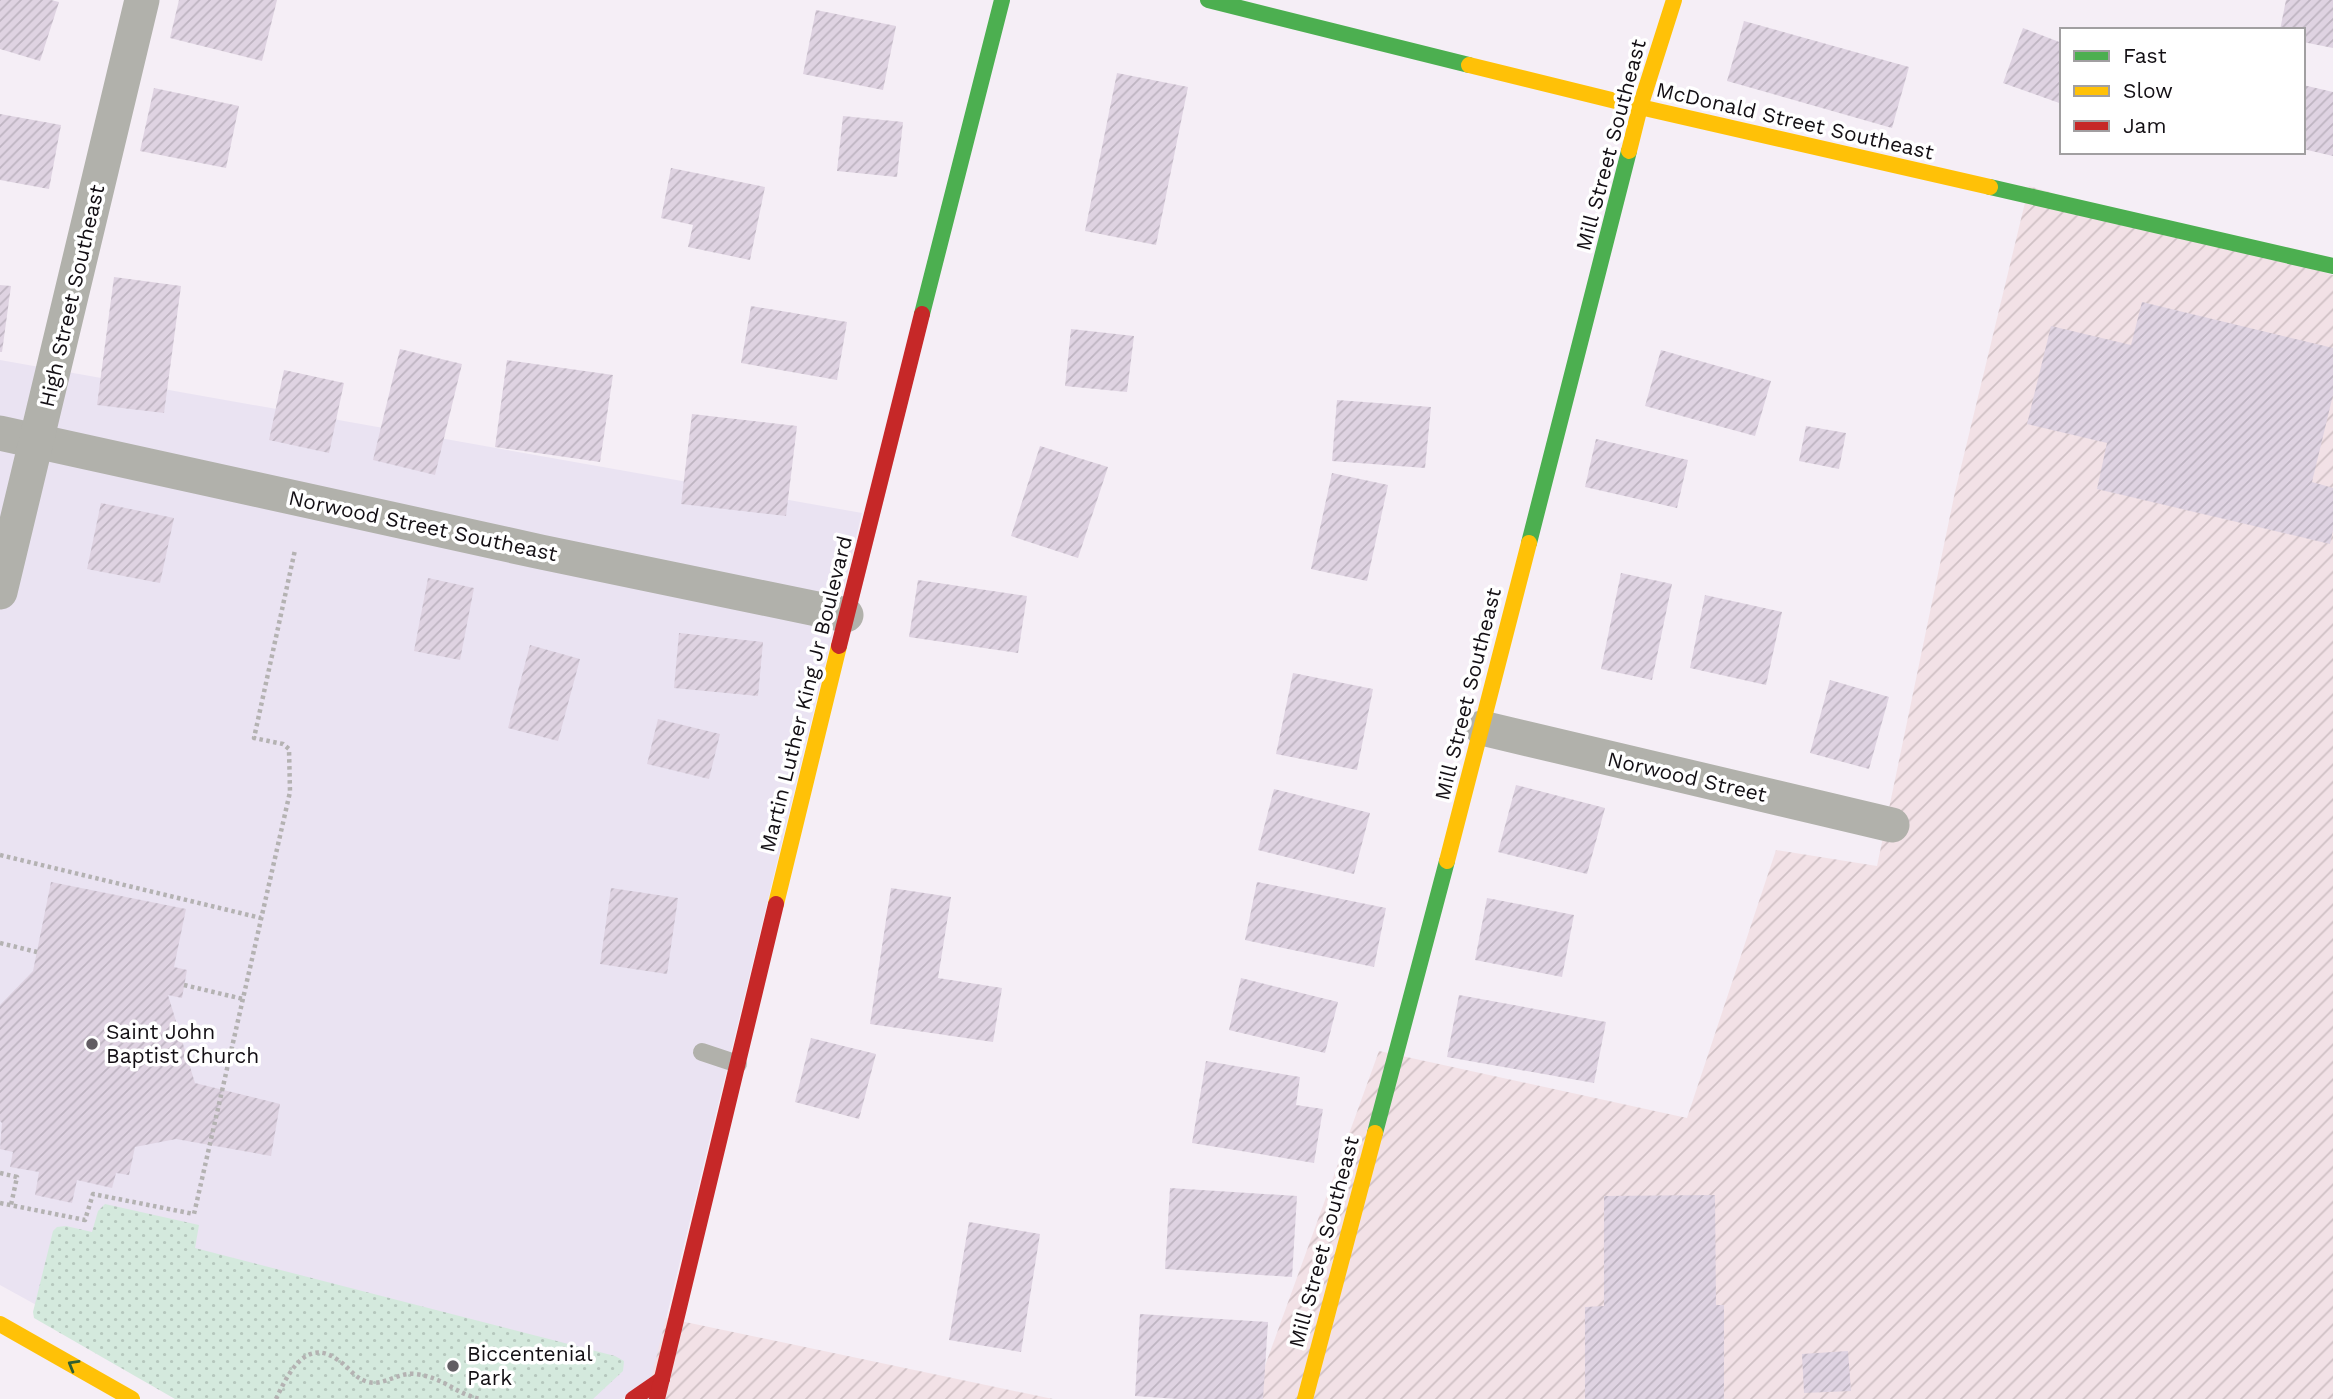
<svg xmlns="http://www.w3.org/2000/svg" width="2333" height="1399" viewBox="0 0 2333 1399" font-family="'Work Sans',sans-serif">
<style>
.commercial{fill:#eae3f2}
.industrial{fill:url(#industrial-furrows)}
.green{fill:url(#green-dots)}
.building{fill:url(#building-hatch)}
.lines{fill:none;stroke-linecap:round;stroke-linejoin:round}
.path{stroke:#b4b2b2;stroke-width:4.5;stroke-dasharray:3.5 3.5;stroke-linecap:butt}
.lane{stroke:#b1b1ab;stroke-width:18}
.street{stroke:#b1b1ab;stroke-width:35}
.fast{stroke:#4caf50;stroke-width:16}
.slow{stroke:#ffc107;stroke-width:16}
.jam{stroke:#c62828;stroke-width:16}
.oneway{stroke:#305f32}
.poi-dot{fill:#625d63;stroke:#fff;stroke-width:2.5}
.labels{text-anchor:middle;stroke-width:7;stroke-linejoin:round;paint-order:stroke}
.street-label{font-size:21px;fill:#130f14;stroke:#fff}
.poi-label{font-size:21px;fill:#130f14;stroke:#fff;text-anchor:start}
</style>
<defs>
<pattern id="industrial-furrows" width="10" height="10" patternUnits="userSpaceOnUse" patternTransform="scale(1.75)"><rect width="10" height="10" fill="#f2e1e6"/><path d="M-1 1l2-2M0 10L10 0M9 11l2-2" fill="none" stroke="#cfc0c4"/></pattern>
<pattern id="green-dots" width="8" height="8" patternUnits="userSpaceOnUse" patternTransform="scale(1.75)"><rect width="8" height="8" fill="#d4e9dd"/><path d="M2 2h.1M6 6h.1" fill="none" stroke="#b5c7bd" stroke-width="1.8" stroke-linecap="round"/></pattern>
<pattern id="building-hatch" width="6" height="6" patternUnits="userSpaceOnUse" patternTransform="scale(1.75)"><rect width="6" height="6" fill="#dfd3e2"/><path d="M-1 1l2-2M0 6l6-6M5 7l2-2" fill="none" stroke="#beb4c1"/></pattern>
</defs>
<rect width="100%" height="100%" fill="#f5eef6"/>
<!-- commercial -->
<path class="commercial" d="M0,360L862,513L651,1381L622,1399H207L0,1285Z"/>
<!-- industrial -->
<g class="industrial">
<path d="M2029,186L2333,275V1399H1253L1379,1051L1687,1118L1776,850L1877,866L1955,492Z"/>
<path d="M666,1318L1053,1399H646Z"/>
</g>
<!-- green -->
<path class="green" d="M105,1204L199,1225L195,1248L615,1356L624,1361L623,1371L593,1399H175L34,1318L33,1312L53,1231L57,1227L66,1226L92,1232L98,1211Z"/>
<!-- building -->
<g class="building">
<path d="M0,0H51L59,2L40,61L0,49Z"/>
<path d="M179,0H277L262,61L170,38Z"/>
<path d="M2286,0H2333V48L2303,42V30H2280Z"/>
<path d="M816,10L896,26L883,90L803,74Z"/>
<path d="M1744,21L1909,67L1892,128L1727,81Z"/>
<path d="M2023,28L2062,43V104L2003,83Z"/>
<path d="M1117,73L1188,87L1156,245L1085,231Z"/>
<path d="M2303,85L2333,92V156L2303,149Z"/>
<path d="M154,88L239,106L226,168L140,151Z"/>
<path d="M0,114L61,125L49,189L0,180Z"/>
<path d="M843,116L903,122L897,177L837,171Z"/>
<path d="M671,168L765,187L750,260L688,247L693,225L661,218Z"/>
<path d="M114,277L181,286L164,413L97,405Z"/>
<path d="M0,285L11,286L2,352H0Z"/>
<path d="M2142,302L2333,348V395L2312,482L2333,488V530L2330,544L2097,489L2107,443L2027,424L2051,326L2131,345Z"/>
<path d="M751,306L847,322L837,380L741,363Z"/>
<path d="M1071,329L1134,336L1127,392L1065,386Z"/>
<path d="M400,349L462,364L435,475L373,460Z"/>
<path d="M1661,350L1771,381L1755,436L1645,406Z"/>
<path d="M507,360L613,375L600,462L495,447Z"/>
<path d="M284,370L344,383L329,453L269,440Z"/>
<path d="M1337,400L1431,407L1425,468L1332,461Z"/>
<path d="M692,414L797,426L786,516L681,504Z"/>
<path d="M1806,426L1846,433L1839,469L1799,461Z"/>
<path d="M1596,439L1688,460L1677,508L1585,487Z"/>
<path d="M1040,446L1108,467L1078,558L1011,536Z"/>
<path d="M1332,473L1388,485L1367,581L1311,569Z"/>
<path d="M101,503L174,518L160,583L87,569Z"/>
<path d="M1621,573L1672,584L1652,680L1601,669Z"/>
<path d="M428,578L474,588L460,660L414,651Z"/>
<path d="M918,580L1027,596L1018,653L909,637Z"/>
<path d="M1705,595L1782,612L1766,685L1690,668Z"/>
<path d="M679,633L763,642L758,696L674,688Z"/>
<path d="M530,645L580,659L558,741L508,728Z"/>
<path d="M1293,673L1373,689L1357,770L1276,754Z"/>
<path d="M1830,680L1889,697L1869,769L1810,753Z"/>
<path d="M658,719L720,734L709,779L647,764Z"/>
<path d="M1516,785L1605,808L1587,874L1498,852Z"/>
<path d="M1274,789L1370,813L1354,874L1258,850Z"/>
<path d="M51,882L186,909L174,967L187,970L182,998L168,995L195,1083L280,1104L271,1156L176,1139L135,1147L129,1175L116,1173L112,1188L77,1180L72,1203L35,1195L39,1172L10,1167L13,1152L0,1149L2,1123L0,1121V1005L33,971Z"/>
<path d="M1257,882L1386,908L1374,967L1245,940Z"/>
<path d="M611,888L678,898L667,974L600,964Z"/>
<path d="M891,888L951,897L938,978L1002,988L993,1042L870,1024Z"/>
<path d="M1487,898L1574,915L1562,977L1475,960Z"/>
<path d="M1241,978L1338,1002L1325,1053L1229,1030Z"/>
<path d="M1459,995L1606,1022L1594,1083L1447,1057Z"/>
<path d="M811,1038L876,1054L859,1119L795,1102Z"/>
<path d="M1206,1061L1300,1077L1296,1105L1323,1109L1314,1163L1192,1143Z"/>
<path d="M1170,1188L1297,1196L1292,1277L1165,1269Z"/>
<path d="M1715,1195L1716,1305H1724V1399H1585V1307L1604,1306V1196Z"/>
<path d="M969,1222L1040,1234L1021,1352L949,1340Z"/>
<path d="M1140,1314L1268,1322L1263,1399H1178L1135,1396Z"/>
<path d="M1848,1351L1851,1391L1804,1393L1802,1354Z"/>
</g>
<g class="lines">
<!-- path -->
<g class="path">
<path d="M0,855L261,918"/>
<path d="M0,943L37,952"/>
<path d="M184,985L243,999"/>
<path d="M0,1173L17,1177L11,1205"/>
<path d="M0,1203L85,1220L93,1194L194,1214L290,792L289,749L283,744L254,738L295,550"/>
<path d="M276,1399C287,1376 305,1336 338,1360C349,1367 354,1378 368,1382C384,1386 398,1372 415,1374C444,1377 457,1395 481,1399"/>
</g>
<!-- lane -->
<path class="lane" d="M702,1052L738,1064"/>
<!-- street -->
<g class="street">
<path d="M0,433L541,552L846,615"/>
<path d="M0,592L142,0"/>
<path d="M1482,728L1892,825"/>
</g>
<!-- fast -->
<g class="fast">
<path d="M1208,0L1469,65"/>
<path d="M1990,187L2333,266"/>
<path d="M922,314L1002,0"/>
<path d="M1529,543L1629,151"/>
<path d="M1375,1133L1447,861"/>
</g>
<!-- slow -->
<g class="slow">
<path d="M1469,65L1640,107L1990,187"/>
<path d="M1629,151L1640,107L1674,0"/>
<path d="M1447,861L1529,543"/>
<path d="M776,904L839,646"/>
<path d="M0,1324L132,1399"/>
<path d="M1305,1399L1375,1133"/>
</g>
<!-- jam -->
<g class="jam">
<path d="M839,646L922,314"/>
<path d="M633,1399L662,1379"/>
<path d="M657,1399L776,904"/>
</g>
</g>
<!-- one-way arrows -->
<defs><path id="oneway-chevron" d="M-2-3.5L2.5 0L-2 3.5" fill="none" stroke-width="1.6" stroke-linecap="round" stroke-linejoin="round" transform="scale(1.75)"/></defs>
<use class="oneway" href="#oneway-chevron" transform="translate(73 1365) rotate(-150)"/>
<!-- markers -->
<g class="poi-dot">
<circle cx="92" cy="1044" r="7"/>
<circle cx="453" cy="1366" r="7"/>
</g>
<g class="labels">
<!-- street labels -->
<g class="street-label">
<text transform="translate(1795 121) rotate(13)" y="7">McDonald Street Southeast</text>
<text transform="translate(1611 145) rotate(-75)" y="7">Mill Street Southeast</text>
<text transform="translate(72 296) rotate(-77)" y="7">High Street Southeast</text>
<text transform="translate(423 526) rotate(12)" y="7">Norwood Street Southeast</text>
<text transform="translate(806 694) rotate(-76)" y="7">Martin Luther King Jr Boulevard</text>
<text transform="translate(1468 694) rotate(-76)" y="7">Mill Street Southeast</text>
<text transform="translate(1687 777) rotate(13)" y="7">Norwood Street</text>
<text transform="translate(1324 1242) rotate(-75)" y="7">Mill Street Southeast</text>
</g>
<!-- poi labels -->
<g class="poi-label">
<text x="106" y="1039">Saint John<tspan x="106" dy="24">Baptist Church</tspan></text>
<text x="467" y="1361">Biccentenial<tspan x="467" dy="24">Park</tspan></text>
</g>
</g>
<!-- legend -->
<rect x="2060" y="28" width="245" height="126" fill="#ffffff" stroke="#a19fa1" stroke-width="2"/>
<rect x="2074" y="51" width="35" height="10" fill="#4caf50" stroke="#a19fa1" stroke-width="2"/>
<text x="2123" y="63" font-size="21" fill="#130f14">Fast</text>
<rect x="2074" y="86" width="35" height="10" fill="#ffc107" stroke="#a19fa1" stroke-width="2"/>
<text x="2123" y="98" font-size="21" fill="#130f14">Slow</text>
<rect x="2074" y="121" width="35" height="10" fill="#c62828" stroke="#a19fa1" stroke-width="2"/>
<text x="2123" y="133" font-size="21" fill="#130f14">Jam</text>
</svg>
